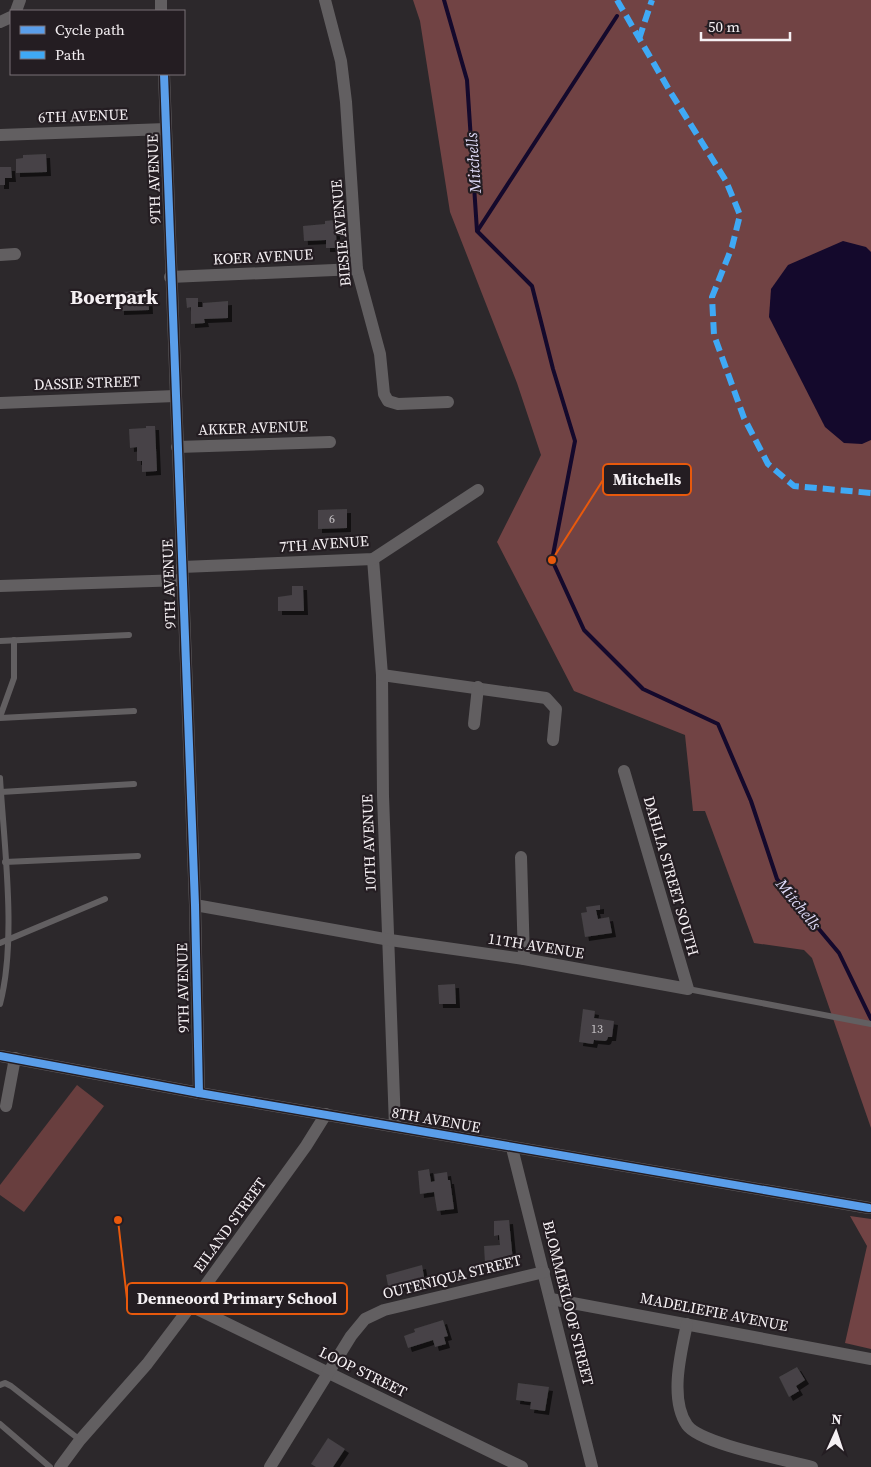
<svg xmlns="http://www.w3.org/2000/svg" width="871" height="1467" viewBox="0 0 871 1467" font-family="'Source Serif 4',serif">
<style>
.green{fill:#683e3e}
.forest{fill:#714344}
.water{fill:#14092c}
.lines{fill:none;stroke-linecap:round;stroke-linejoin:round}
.stream{stroke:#14092c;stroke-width:4}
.building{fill:#464346;filter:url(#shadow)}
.lane{stroke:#625f61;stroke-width:6}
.street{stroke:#625f61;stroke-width:12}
.quiet{stroke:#3fa9f5;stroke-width:6;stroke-dasharray:12 6;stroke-linecap:butt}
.cycleway-casing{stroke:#241d22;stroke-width:11}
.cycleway{stroke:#5a9eea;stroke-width:8}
.labels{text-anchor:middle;stroke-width:4.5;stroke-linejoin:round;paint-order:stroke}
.number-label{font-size:12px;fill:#c9c5c8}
.street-label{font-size:15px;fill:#f5f0f3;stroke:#241d22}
.water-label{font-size:16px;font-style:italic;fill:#dfdbf9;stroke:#241d22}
.district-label{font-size:20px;font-weight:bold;fill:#f5f0f3;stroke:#241d22}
.leader{fill:none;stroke:#e8590c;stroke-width:2}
.callout-dot{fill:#e8590c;stroke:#241d22;stroke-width:2}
.callout{fill:#241d22;stroke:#e8590c;stroke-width:2}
.callout-label{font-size:16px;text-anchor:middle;font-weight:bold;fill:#f5f0f3}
</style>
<defs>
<filter id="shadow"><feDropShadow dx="4" dy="4" stdDeviation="0" flood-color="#0009"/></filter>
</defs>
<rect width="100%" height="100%" fill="#2c282b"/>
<!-- green -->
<path class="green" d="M77,1085L104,1106L24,1212L0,1195V1185Z"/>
<!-- forest -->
<g class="forest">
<path d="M413,0H871V1128L812,958L804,950L754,943L705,811H693L685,735L574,691L497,542L541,455L517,383L450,212L420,21Z"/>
<path d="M850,1216L871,1219V1349L845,1343L867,1246Z"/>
</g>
<!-- water -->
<path class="water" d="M843,241L866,247L871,252V440L862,444L844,443L825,427L769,317L771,289L788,265Z"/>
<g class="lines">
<!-- stream -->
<g class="stream">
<path d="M444,0L467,80L477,231L532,286L553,369L575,441L552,560L584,630L643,689L718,724L751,801L777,879L839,953L871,1019"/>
<path d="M478,230L617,16"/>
</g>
</g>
<!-- building -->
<g class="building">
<path d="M46,154L47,172L16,173V159L23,158V155Z"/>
<path d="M0,167H11L12,178H5V185H0Z"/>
<path d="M335,220L337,248H326V240L304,241L303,226L325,224V221Z"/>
<path d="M148,291L149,310L120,311V292Z"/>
<path d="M186,298H198V307H203V303L228,301V318L204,319L205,323L191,324V307L187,308Z"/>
<path d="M146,426H155L157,471L142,472V461H137V447L130,448L129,429L146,428Z"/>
<path d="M347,509V528L318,529V510Z"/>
<path d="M292,586H303L304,611H278V597L292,595Z"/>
<path d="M600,905V910H596L598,919L609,917L612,933L585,937L581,913L587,912L586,907Z"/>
<path d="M455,984L456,1004H439L438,985Z"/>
<path d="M583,1009L595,1011L594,1018L614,1021L612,1037H608L607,1040L605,1041L594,1040L593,1044L579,1042Z"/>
<path d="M429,1169L431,1182L435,1181L434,1174L447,1172L448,1180H450L454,1209L437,1211L434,1192L420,1194L418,1171Z"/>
<path d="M509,1220L513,1261L485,1263L484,1246L500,1245L499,1235L494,1236V1221Z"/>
<path d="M422,1265L425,1282L421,1283V1287L410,1289L409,1285L389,1291L386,1275Z"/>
<path d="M443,1320L448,1336L444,1337L446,1344L435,1347L433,1340L408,1348L404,1336L415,1332L414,1329Z"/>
<path d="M797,1367L805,1380L796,1386L799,1391L789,1397L779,1377Z"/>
<path d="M518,1383L549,1387L545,1411L530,1409L531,1402L516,1400Z"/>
<path d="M328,1438L345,1449L333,1467H316L311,1464Z"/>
</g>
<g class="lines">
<!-- lane -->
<g class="lane">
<path d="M0,641L129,635"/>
<path d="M0,717L14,678V640"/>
<path d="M0,718L134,711"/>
<path d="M0,778C4,845 17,940 0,1004"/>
<path d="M1,792L134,784"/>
<path d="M5,862L138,856"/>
<path d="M0,943L105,899"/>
<path d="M688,989L871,1024"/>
<path d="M0,1385L5,1383L11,1386L80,1440"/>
<path d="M0,1424L50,1467"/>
</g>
<!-- street -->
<g class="street">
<path d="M161,0V11"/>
<path d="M325,0L341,61L346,102L357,269L380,354L384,394L388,401L398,404L448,402"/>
<path d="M16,11L20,0"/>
<path d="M0,22L11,17"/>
<path d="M164,74L195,905L199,1093"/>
<path d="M0,135L166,129"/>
<path d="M0,255L15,254"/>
<path d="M170,277L357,269"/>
<path d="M0,403L175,396"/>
<path d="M177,447L330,442"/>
<path d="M373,559L382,675L383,796L395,1126"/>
<path d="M182,567L373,559L478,490"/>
<path d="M0,586L183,580"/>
<path d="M382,675L546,698L556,709L553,740"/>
<path d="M474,724L478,687"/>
<path d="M521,857L524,959"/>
<path d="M195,905L390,940L524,959L688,989L624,771"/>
<path d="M0,1056L199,1093L869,1208"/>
<path d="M6,1106L15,1058"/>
<path d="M512,1148L592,1467"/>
<path d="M551,1299L871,1359"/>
<path d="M191,1306L522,1467"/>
<path d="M687,1324C681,1352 669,1399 687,1425C700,1444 787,1460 812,1467"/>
<path d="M60,1467L80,1440L147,1364L184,1315L306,1146L326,1114"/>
<path d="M270,1467L351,1336L365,1319L384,1310L544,1272"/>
</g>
<!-- quiet -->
<g class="quiet">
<path d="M617,0L671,93L726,181L740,215L732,247L712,297L714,335L744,418L768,464L794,486L871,493"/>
<path d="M639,39L652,0"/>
</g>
<defs>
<g id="cycleway">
<path d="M164,74L195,905L199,1093"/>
<path d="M0,1056L199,1093L869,1208"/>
</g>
</defs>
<!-- cycleway casing -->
<use href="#cycleway" class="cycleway-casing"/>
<!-- cycleway -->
<use href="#cycleway" class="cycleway"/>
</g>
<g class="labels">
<!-- number labels -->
<g class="number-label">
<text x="332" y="523">6</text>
<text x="597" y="1033">13</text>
</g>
<!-- street labels -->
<g class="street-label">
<text transform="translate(83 116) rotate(-2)" y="5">6TH AVENUE</text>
<text transform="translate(154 179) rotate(-92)" y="5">9TH AVENUE</text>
<text transform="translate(341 233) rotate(-95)" y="5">BIESIE AVENUE</text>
<text transform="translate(263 257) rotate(-3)" y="5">KOER AVENUE</text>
<text transform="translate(87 383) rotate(-2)" y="5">DASSIE STREET</text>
<text transform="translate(253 428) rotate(-2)" y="5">AKKER AVENUE</text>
<text transform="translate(324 544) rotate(-4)" y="5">7TH AVENUE</text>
<text transform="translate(169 584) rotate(-92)" y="5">9TH AVENUE</text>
<text transform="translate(369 843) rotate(-92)" y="5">10TH AVENUE</text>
<text transform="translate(671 876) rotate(74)" y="5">DAHLIA STREET SOUTH</text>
<text transform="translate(536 946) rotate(9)" y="5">11TH AVENUE</text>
<text transform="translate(183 988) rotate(-91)" y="5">9TH AVENUE</text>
<text transform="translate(436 1120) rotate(10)" y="5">8TH AVENUE</text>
<text transform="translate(230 1225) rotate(-54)" y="5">EILAND STREET</text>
<text transform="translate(452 1277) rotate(-14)" y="5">OUTENIQUA STREET</text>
<text transform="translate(568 1303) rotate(76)" y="5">BLOMMEKLOOF STREET</text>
<text transform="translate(714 1312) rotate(11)" y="5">MADELIEFIE AVENUE</text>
<text transform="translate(363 1372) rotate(26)" y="5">LOOP STREET</text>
</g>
<!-- water labels -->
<g class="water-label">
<text transform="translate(473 163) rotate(-94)" y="6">Mitchells</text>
<text transform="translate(799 904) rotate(51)" y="6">Mitchells</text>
</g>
<!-- district labels -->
<g class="district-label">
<text x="114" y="304">Boerpark</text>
</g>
</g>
<!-- callouts -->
<path class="leader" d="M552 560L603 480M118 1220L127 1299"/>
<g class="callout-dot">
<circle cx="552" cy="560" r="5"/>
<circle cx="118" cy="1220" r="5"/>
</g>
<g class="callout">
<rect x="603" y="464" width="88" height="31" rx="5"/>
<rect x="127" y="1283" width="220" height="31" rx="5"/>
</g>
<g class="callout-label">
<text x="647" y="485">Mitchells</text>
<text x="237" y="1304">Denneoord Primary School</text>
</g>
<!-- legend -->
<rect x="10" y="10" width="175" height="65" fill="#241d22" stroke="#787176"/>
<rect x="20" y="26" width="25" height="8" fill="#5a9eea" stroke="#787176"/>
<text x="55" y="35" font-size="15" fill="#f5f0f3">Cycle path</text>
<rect x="20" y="51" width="25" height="8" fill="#3fa9f5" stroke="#787176"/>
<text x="55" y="60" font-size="15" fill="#f5f0f3">Path</text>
<!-- north arrow -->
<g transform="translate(836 1432) rotate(3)" stroke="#241d22" stroke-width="4" paint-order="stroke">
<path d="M0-4L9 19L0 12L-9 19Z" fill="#f5f0f3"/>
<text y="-8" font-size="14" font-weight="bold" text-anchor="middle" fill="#f5f0f3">N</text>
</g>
<!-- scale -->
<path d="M701 32v8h89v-8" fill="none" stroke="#f5f0f3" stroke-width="2.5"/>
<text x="708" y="32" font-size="15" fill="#f5f0f3" stroke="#241d22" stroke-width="4" paint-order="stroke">50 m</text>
</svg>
